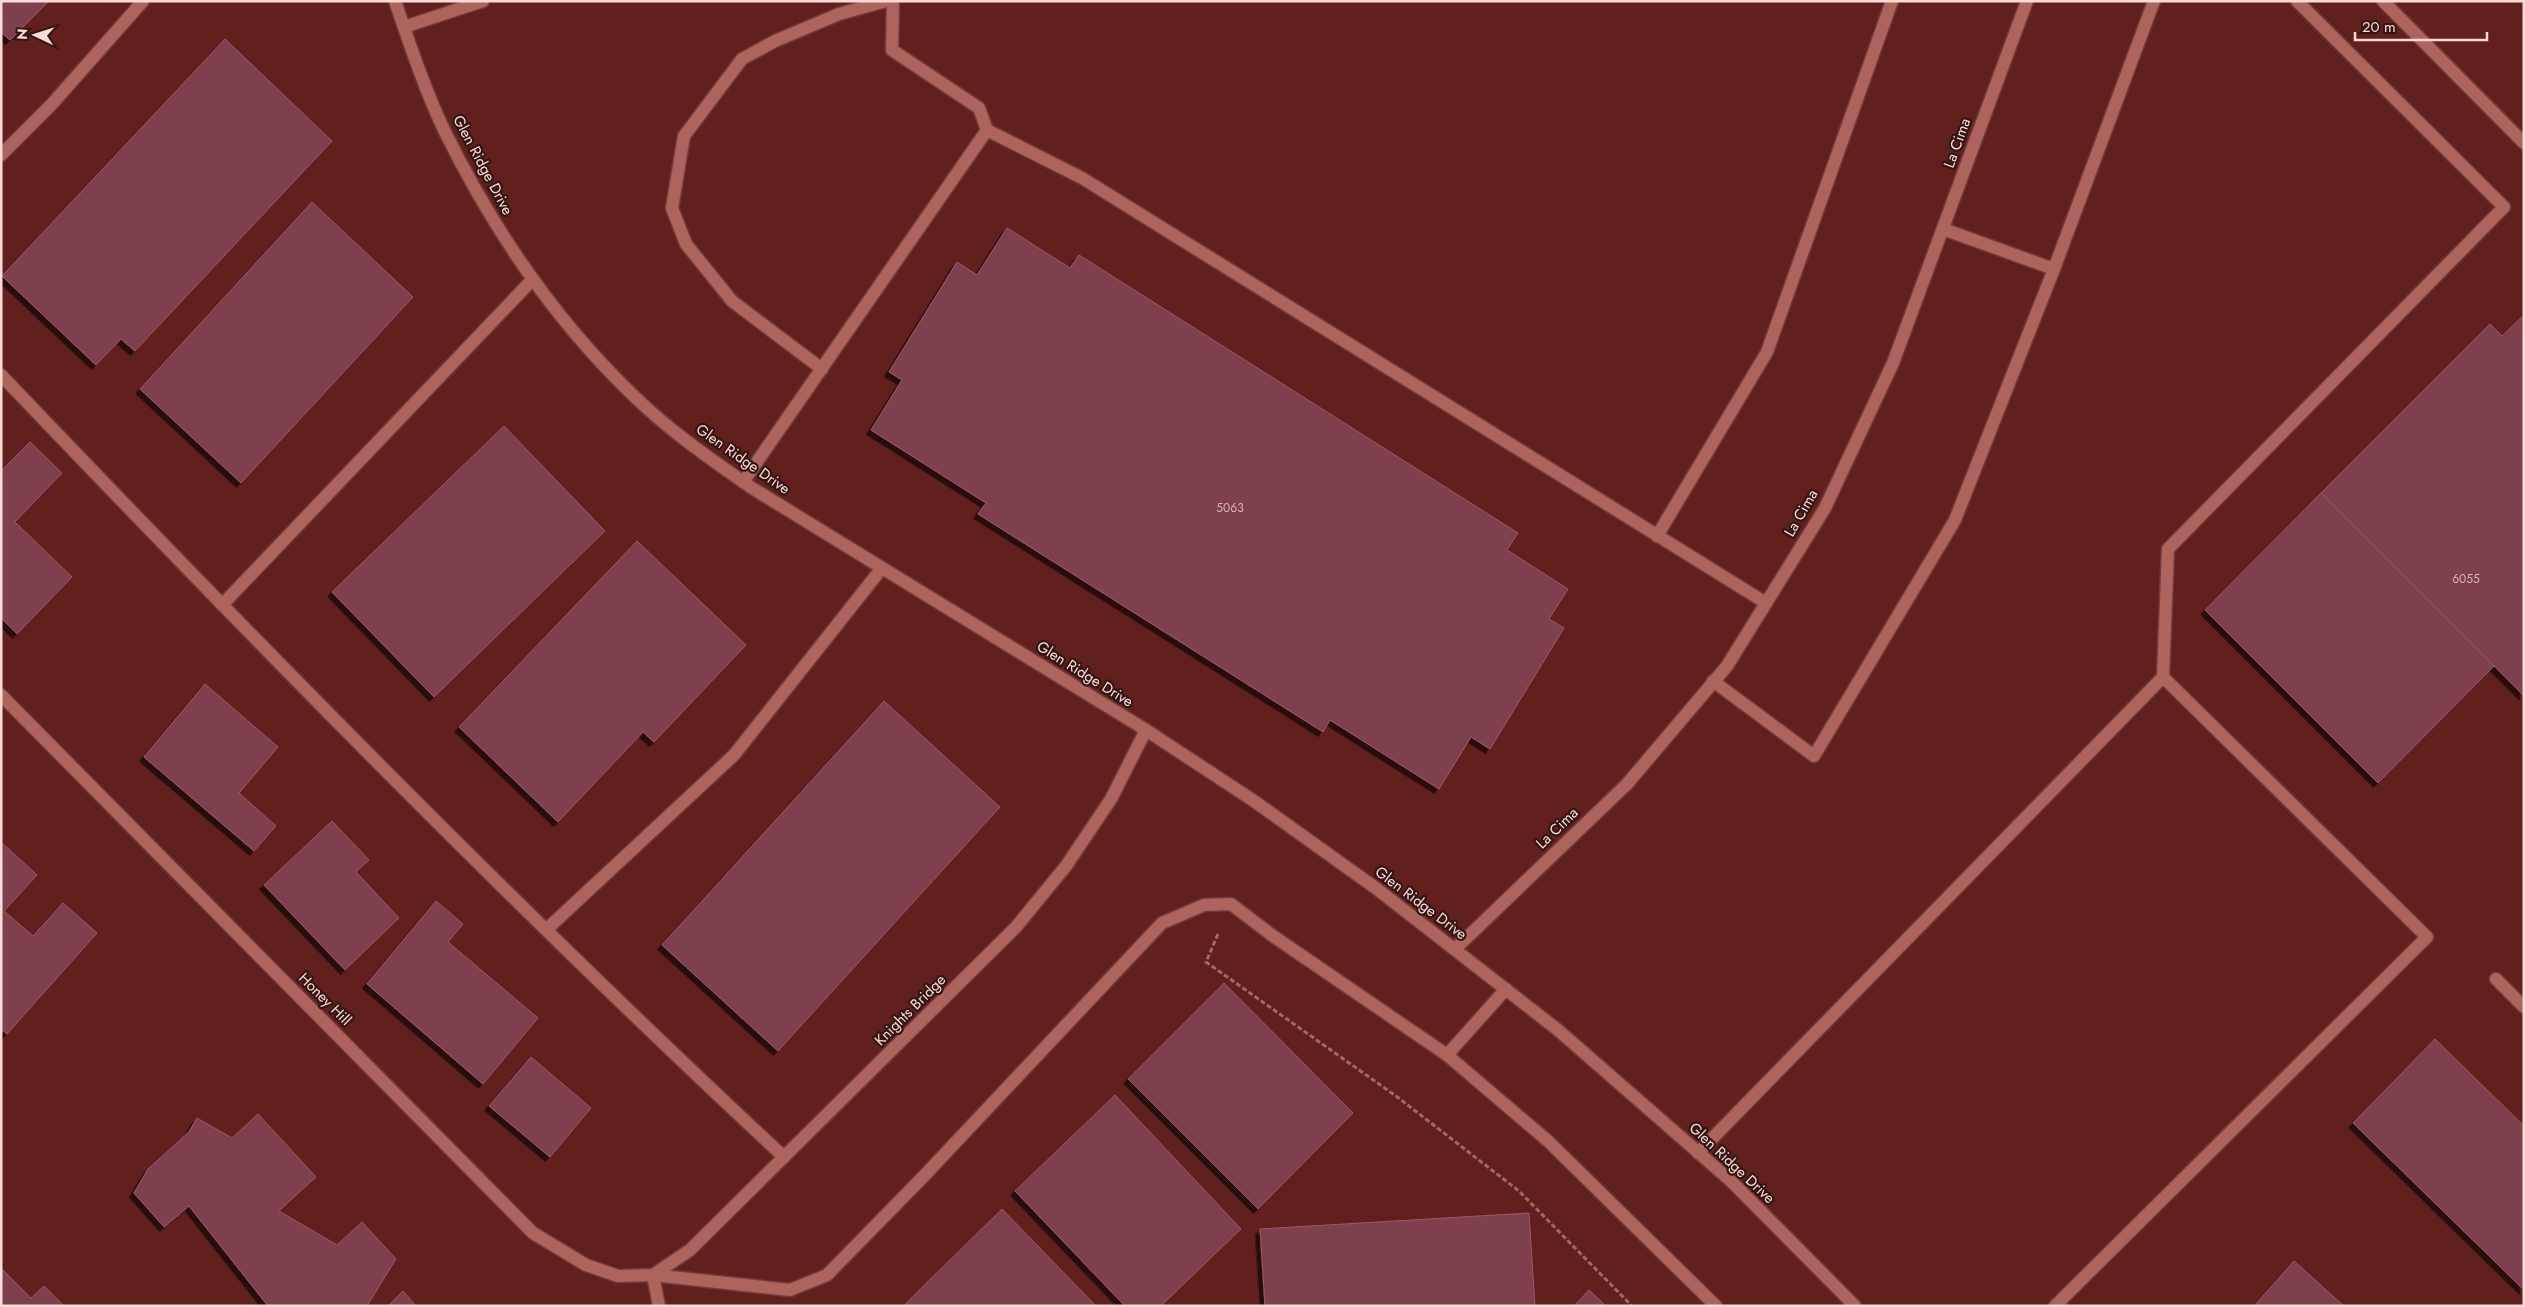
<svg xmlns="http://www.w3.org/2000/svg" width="2525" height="1307" viewBox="0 0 2525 1307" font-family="Jost,sans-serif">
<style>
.building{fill:#7e3f4e;stroke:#a05869;filter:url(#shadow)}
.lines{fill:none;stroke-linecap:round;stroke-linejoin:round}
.service-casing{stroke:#733a3c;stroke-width:15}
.minor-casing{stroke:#733a3c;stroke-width:15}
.path{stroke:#9e6a66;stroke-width:3;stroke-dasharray:5 2.5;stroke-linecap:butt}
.service{stroke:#ad645d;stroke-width:12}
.minor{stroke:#ad645d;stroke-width:12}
.labels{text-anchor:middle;stroke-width:4.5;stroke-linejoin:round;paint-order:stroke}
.number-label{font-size:12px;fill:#dcb4b5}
.street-label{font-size:15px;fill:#fcdbd7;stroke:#331614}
</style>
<defs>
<filter id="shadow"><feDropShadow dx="-4.5" dy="4.5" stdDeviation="0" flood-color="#0009"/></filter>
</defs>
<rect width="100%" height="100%" fill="#61201d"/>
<!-- building -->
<g class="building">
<path d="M1,1H49L10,40L1,32Z"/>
<path d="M225,39L332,141L135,351L121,339L96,365L2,276Z"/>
<path d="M312,202L413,297L241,483L140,389Z"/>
<path d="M1007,228L1070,268L1079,255L1518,533L1507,550L1568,589L1549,619L1564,628L1490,749L1471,737L1439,789L1330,720L1323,732L978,514L986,503L871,430L902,380L889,372L957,262L977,275Z"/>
<path d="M2524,315V696L2321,493L2490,324L2502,336Z"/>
<path d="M504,426L605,531L434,697L332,592Z"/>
<path d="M30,442L62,473L15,522L72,577L17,634L1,618V471Z"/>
<path d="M2321,493L2494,666L2378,783L2205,610Z"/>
<path d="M637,541L746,645L654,742L643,732L558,822L459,727Z"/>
<path d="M205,684L278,747L239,793L276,826L254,851L144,757Z"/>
<path d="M884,701L1000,807L778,1051L662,945Z"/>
<path d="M332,821L369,860L356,872L399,918L345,970L264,885Z"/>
<path d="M1,842L37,875L4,911L33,936L63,903L97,933L7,1034L1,1029Z"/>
<path d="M436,901L463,924L448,942L538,1018L483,1084L367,984Z"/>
<path d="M1224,983L1353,1113L1258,1209L1128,1079Z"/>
<path d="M2435,1039L2524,1126V1290L2353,1123Z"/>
<path d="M531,1057L591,1108L550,1157L489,1106Z"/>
<path d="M1115,1095L1241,1229L1161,1306H1125L1015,1191Z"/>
<path d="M258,1114L316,1177L279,1211L337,1245L362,1222L396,1259L367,1306H268L189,1206L164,1227L134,1193L148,1169L189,1132L197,1118L232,1138Z"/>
<path d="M1002,1209L1096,1306H903Z"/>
<path d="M1529,1213L1535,1306H1265L1260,1229Z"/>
<path d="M2294,1261L2344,1306H2254Z"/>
<path d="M2,1269L31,1298L44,1286L64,1306H1Z"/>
<path d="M1589,1290L1606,1306H1574Z"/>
<path d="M403,1291L416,1306H388Z"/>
</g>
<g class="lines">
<defs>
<g id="service">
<path d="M893,1L892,50L979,108L987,130"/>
<path d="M2383,1L2524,143"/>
<path d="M404,27L483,1"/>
<path d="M1,155L52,104L143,1"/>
<path d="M1943,229L2054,269"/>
<path d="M822,369L732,301L686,244L672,208L684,136L742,59L775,41L839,14L886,1"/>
<path d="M1,375C256,642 514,906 784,1157"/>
<path d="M743,482L987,130L1082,178L1766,603"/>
<path d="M1657,536L1767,352L1892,1"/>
<path d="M222,605L533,279"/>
<path d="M1713,681L1814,756L1955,520L2054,269L2154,1"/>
<path d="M547,929L734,755L882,568"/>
<path d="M2496,979L2524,1007"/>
<path d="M1447,1055L1506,989"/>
<path d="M1698,1153L2163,677"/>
<path d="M659,1306L653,1275L790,1290L827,1275L923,1177L1162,923L1204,905L1231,904L1273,936L1447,1055L1548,1141L1716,1306"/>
<path d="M2055,1306L2427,937L2163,677L2168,549L2504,207L2297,1"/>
</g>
<g id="minor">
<path d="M395,1C410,45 425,90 445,132C493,229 557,323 636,398C671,432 712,460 752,488L1146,730L1254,801L1377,889L1558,1030L1731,1181L1855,1306"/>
<path d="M1,695L533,1233L586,1265L618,1276L653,1275L690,1250L1016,927L1066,866L1111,799L1146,730"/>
<path d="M1455,949L1627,784L1727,666L1825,508L1893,363L2027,1"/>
</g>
</defs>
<!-- service casing -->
<use href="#service" class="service-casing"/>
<!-- minor casing -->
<use href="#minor" class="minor-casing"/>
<!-- path -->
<path class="path" d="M1218,934L1206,962L1396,1096L1519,1191L1632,1306"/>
<!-- service -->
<use href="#service" class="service"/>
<!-- minor -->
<use href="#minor" class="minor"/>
</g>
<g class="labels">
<!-- number labels -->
<g class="number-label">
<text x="1230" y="512">5063</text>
<text x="2466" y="583">6055</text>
</g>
<!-- street labels -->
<g class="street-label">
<text transform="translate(1957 143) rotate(-70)" y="5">La Cima</text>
<text transform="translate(483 165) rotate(62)" y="5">Glen Ridge Drive</text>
<text transform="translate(743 459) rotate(35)" y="5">Glen Ridge Drive</text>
<text transform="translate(1801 513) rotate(-60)" y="5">La Cima</text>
<text transform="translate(1085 674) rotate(32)" y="5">Glen Ridge Drive</text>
<text transform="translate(1557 828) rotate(-44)" y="5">La Cima</text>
<text transform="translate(1421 903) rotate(37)" y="5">Glen Ridge Drive</text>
<text transform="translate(325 999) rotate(45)" y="5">Honey Hill</text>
<text transform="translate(910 1010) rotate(-45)" y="5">Knights Bridge</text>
<text transform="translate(1732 1163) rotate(43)" y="5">Glen Ridge Drive</text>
</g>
</g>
<!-- border -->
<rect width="2525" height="1307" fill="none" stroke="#fcdbd7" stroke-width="5"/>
<!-- north arrow -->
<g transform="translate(35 35) rotate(274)" stroke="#331614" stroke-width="4" paint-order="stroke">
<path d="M0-4L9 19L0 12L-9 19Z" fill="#fcdbd7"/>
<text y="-8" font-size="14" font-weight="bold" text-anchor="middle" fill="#fcdbd7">N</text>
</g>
<!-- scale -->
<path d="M2355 32v8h132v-8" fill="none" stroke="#fcdbd7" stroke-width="2.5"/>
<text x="2362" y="32" font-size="15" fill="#fcdbd7" stroke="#331614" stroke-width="4" paint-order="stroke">20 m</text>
</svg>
